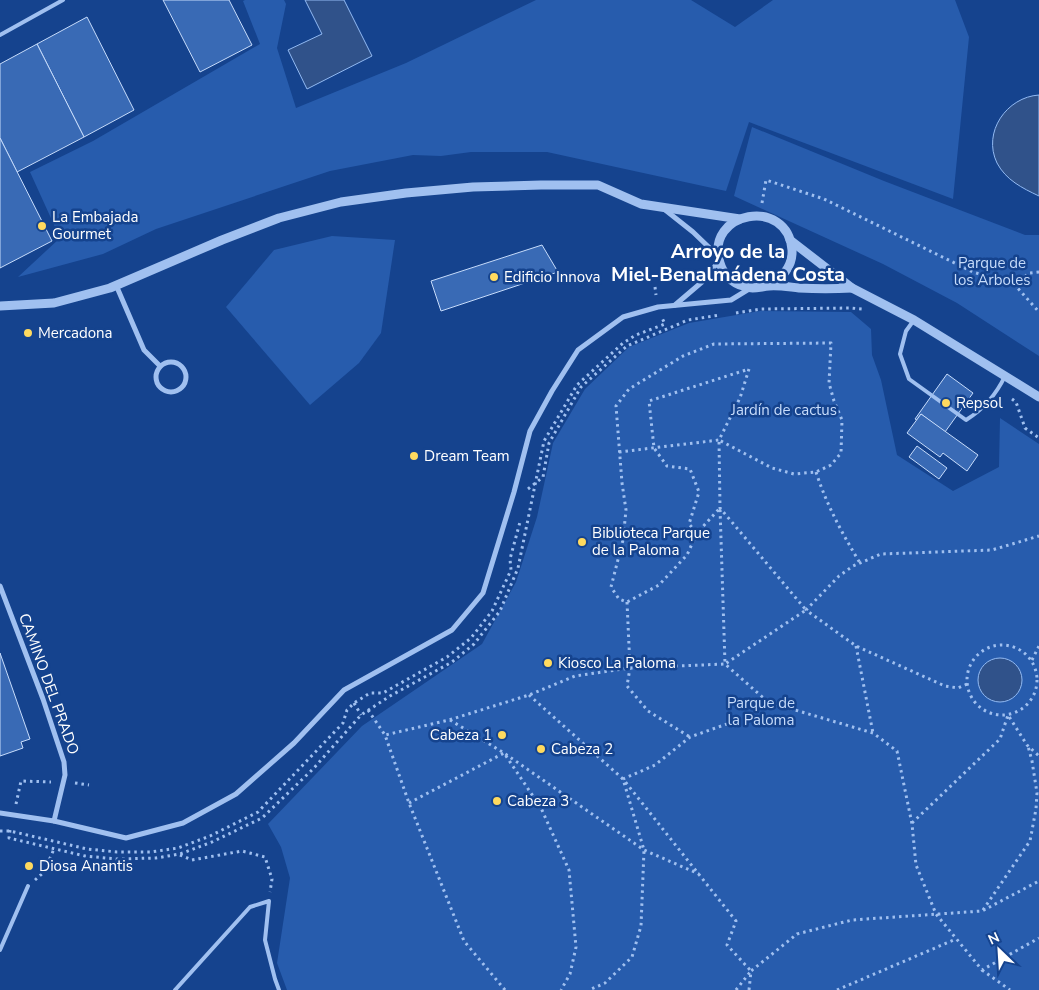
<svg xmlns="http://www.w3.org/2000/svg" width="1039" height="990" viewBox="0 0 1039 990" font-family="'Nunito Sans',sans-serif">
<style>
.green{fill:#275cad}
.water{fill:#30528a;stroke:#92baf3}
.building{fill:#396ab5;stroke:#c7dcfb}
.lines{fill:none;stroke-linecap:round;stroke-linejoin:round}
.path{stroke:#a0c0f0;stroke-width:3;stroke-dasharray:2.5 4;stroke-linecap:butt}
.service{stroke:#a0c0f0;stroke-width:4}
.minor{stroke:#a0c0f0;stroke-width:5}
.tertiary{stroke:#a0c0f0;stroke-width:9}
.poi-dot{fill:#ffda5f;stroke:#15438e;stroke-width:2}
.labels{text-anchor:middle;stroke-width:5;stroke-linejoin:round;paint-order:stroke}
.poi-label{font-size:15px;fill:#fff;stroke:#15438e;text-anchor:start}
.park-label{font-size:15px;fill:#c7dcfb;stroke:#15438e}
.street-label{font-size:15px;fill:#fff;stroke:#15438e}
.district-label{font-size:20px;font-weight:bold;fill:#fff;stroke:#15438e}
</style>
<rect width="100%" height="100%" fill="#15438e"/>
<!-- green -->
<g class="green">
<path d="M245,0H284L286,4L277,48L296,108L406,63L536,0H691L735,27L773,0H955L969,37L953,199L749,122L726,191L547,152H471L441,156L413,155L330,171L156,229L103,254L18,277L60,238L30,172L93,141L260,44L243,1Z"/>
<path d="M752,127L884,181L1025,235H1039V356L957,303L883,264L734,196Z"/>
<path d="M332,236L395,240L381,333L359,363L310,405L226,307L274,250Z"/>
<path d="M760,311L851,312L871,329L872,355L881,380L897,455L953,491L999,467L1000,418L1039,444V990H287L277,963L290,878L281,847L268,824L362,726L482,644L516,582L537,517L553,443L585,389L629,347L689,323Z"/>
</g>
<!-- water -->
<g class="water">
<path d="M305,0H344L372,56L307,89L288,50L322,34Z"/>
<path d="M1039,95V196C1022,188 1006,180 997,163C982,132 1007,97 1039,95Z"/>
<circle cx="1000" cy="680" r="22"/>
</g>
<!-- building -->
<g class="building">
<path d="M163,0H229L252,45L200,72Z"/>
<path d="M87,17L134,110L84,137L37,44Z"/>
<path d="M37,44L84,137L17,172L0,138V64Z"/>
<path d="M0,138L52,241L0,268Z"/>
<path d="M542,245L558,272L441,311L431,281Z"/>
<path d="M947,374L973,393L945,432L921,414L917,420L915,419Z"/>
<path d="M921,414L978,455L967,471L943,453L940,457L907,433Z"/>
<path d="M917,446L947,468L939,479L909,457Z"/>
<path d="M0,653L30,739L21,742L23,748L0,756Z"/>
</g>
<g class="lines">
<!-- path -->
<g class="path">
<path d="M762,203L766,180L824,199L973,272L1015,285L1039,312"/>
<path d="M1015,285L1029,273L1039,272"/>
<path d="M655,287L656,295"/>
<path d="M736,313L761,309L851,308L862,309"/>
<path d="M1012,399L1016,402L1025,428L1039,438"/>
<path d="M619,452L719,440L740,398L749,369L649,401L654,448L667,466L690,469L699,492L689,524L697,533"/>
<path d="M816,472C827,506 842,533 860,563"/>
<path d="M528,489L543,477L549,443L581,387L627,346L688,320L720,315"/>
<path d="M627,602L630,668L627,686L648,711L690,737"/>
<circle cx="1002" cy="680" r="35"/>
<path d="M856,646L873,733"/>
<path d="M1032,660L1039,646"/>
<path d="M967,684L958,688L945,686L856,646L806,610L839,576L853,566L881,554L992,550L1039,536"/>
<path d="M529,695L623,779L644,850L641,926L632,957L605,983L589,990"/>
<path d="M354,703L361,715"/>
<path d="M368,710L385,735"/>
<path d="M450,720L504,753L644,850L699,874"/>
<path d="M75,783L89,785"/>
<path d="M409,803L504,753L541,808L569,870L576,947L570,974L561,990"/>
<path d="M16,804L21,781L51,782"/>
<path d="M912,823L1000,739L1008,715L1027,745L1039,756"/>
<path d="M10,830L9,838L85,856L117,859L156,858L180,854L212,842L262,818L313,769L361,715L390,696L452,662L474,644L500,611L518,568L544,441L577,385L623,343L636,335L665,324L662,318"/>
<path d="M0,831H10L87,849L117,852H151L178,848L210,836L258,812L343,723L347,710L354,703L370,693H383L447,657L471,638L492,611L511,570L510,559L520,522"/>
<path d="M180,855L192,860L242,851L265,857L272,879L270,892"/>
<path d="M35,880L44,872L54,849"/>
<path d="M983,910L1030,841L1036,809L1037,793L1032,761L1028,746"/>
<path d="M982,970L1010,990"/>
<path d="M505,990L464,941L409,803L385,735L449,720L529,695L575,676L630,668L725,664L720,508L697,533L687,555L659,585L627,602L619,599L611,587L623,540L626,510L622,483L616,406L629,389L683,356L714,344L831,343L829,383L834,401L842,420L841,453L831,465L816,472L794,474L772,468L719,440L720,508L806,610L725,664L768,702"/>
<path d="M736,990L751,971L727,945L736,921L623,779L655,765L690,737L744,718L768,702L873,733L897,751L912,824L916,865L936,914L982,970L1039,938"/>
<path d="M749,990L751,971L797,934L852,920L982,911L1039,881"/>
<path d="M837,990L956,939"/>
</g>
<!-- service -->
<g class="service">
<path d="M0,35L63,0"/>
<path d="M914,320L906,331L900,354L909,379L966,420C984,409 996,395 1005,376"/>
<path d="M0,950L28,886"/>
<path d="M175,990L250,907L269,901L265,940L275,979L279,990"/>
</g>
<!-- minor -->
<g class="minor">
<path d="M664,209L693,232L718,256"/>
<path d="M116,285L144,350L160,366"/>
<path d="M675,305L702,282L719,261"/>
<circle cx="171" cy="377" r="15"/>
<path d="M0,586L43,699L64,762L65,775L54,821"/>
<path d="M0,813L54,821L126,838L183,823L236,794L294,743L344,690L452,630L483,593L514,492L530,431L552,391L578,350L623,317L658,307L731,300L749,289"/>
</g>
<!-- tertiary -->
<g class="tertiary">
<path d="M790,240L852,288L914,320L1039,397"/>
<path d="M768,286C782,278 793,267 792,250C788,196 704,211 720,263C723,274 732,283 743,286C752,290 759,287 769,286C778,285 789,287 799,288C817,289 834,289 852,288"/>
<path d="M0,306L54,303L110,288L222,240L279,218L341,202L406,193L473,187L541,185H598L641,204L740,219"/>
</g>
</g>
<!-- markers -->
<g class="poi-dot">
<circle cx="42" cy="226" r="5"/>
<circle cx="494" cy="277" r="5"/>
<circle cx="28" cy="333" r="5"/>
<circle cx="946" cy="403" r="5"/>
<circle cx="414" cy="456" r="5"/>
<circle cx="582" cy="542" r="5"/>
<circle cx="548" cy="663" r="5"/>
<circle cx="502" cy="735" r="5"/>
<circle cx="541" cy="749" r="5"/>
<circle cx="497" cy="801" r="5"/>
<circle cx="29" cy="866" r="5"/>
</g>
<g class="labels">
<!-- poi labels -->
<g class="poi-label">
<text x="52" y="222">La Embajada<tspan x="52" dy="17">Gourmet</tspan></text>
<text x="504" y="282">Edificio Innova</text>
<text x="38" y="338">Mercadona</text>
<text x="956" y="408">Repsol</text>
<text x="424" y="461">Dream Team</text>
<text x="592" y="538">Biblioteca Parque<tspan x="592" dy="17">de la Paloma</tspan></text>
<text x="558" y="668">Kiosco La Paloma</text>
<text x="492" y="740" text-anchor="end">Cabeza 1</text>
<text x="551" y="754">Cabeza 2</text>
<text x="507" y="806">Cabeza 3</text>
<text x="39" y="871">Diosa Anantis</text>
</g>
<!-- park labels -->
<g class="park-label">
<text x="992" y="268">Parque de<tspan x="992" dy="17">los Arboles</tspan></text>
<text x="784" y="415">Jardín de cactus</text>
<text x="761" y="708">Parque de<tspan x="761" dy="17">la Paloma</tspan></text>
</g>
<!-- street labels -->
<g class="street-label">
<text transform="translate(49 684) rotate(70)" y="5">CAMINO DEL PRADO</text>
</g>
<!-- district labels -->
<g class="district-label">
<text x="728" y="258">Arroyo de la<tspan x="728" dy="23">Miel-Benalmádena Costa</tspan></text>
</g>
</g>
<!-- north arrow -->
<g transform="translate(999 950) rotate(335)" stroke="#15438e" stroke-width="4" paint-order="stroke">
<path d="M0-4L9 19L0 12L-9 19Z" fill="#ffffff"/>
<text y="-8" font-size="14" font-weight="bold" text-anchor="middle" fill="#ffffff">N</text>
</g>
</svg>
